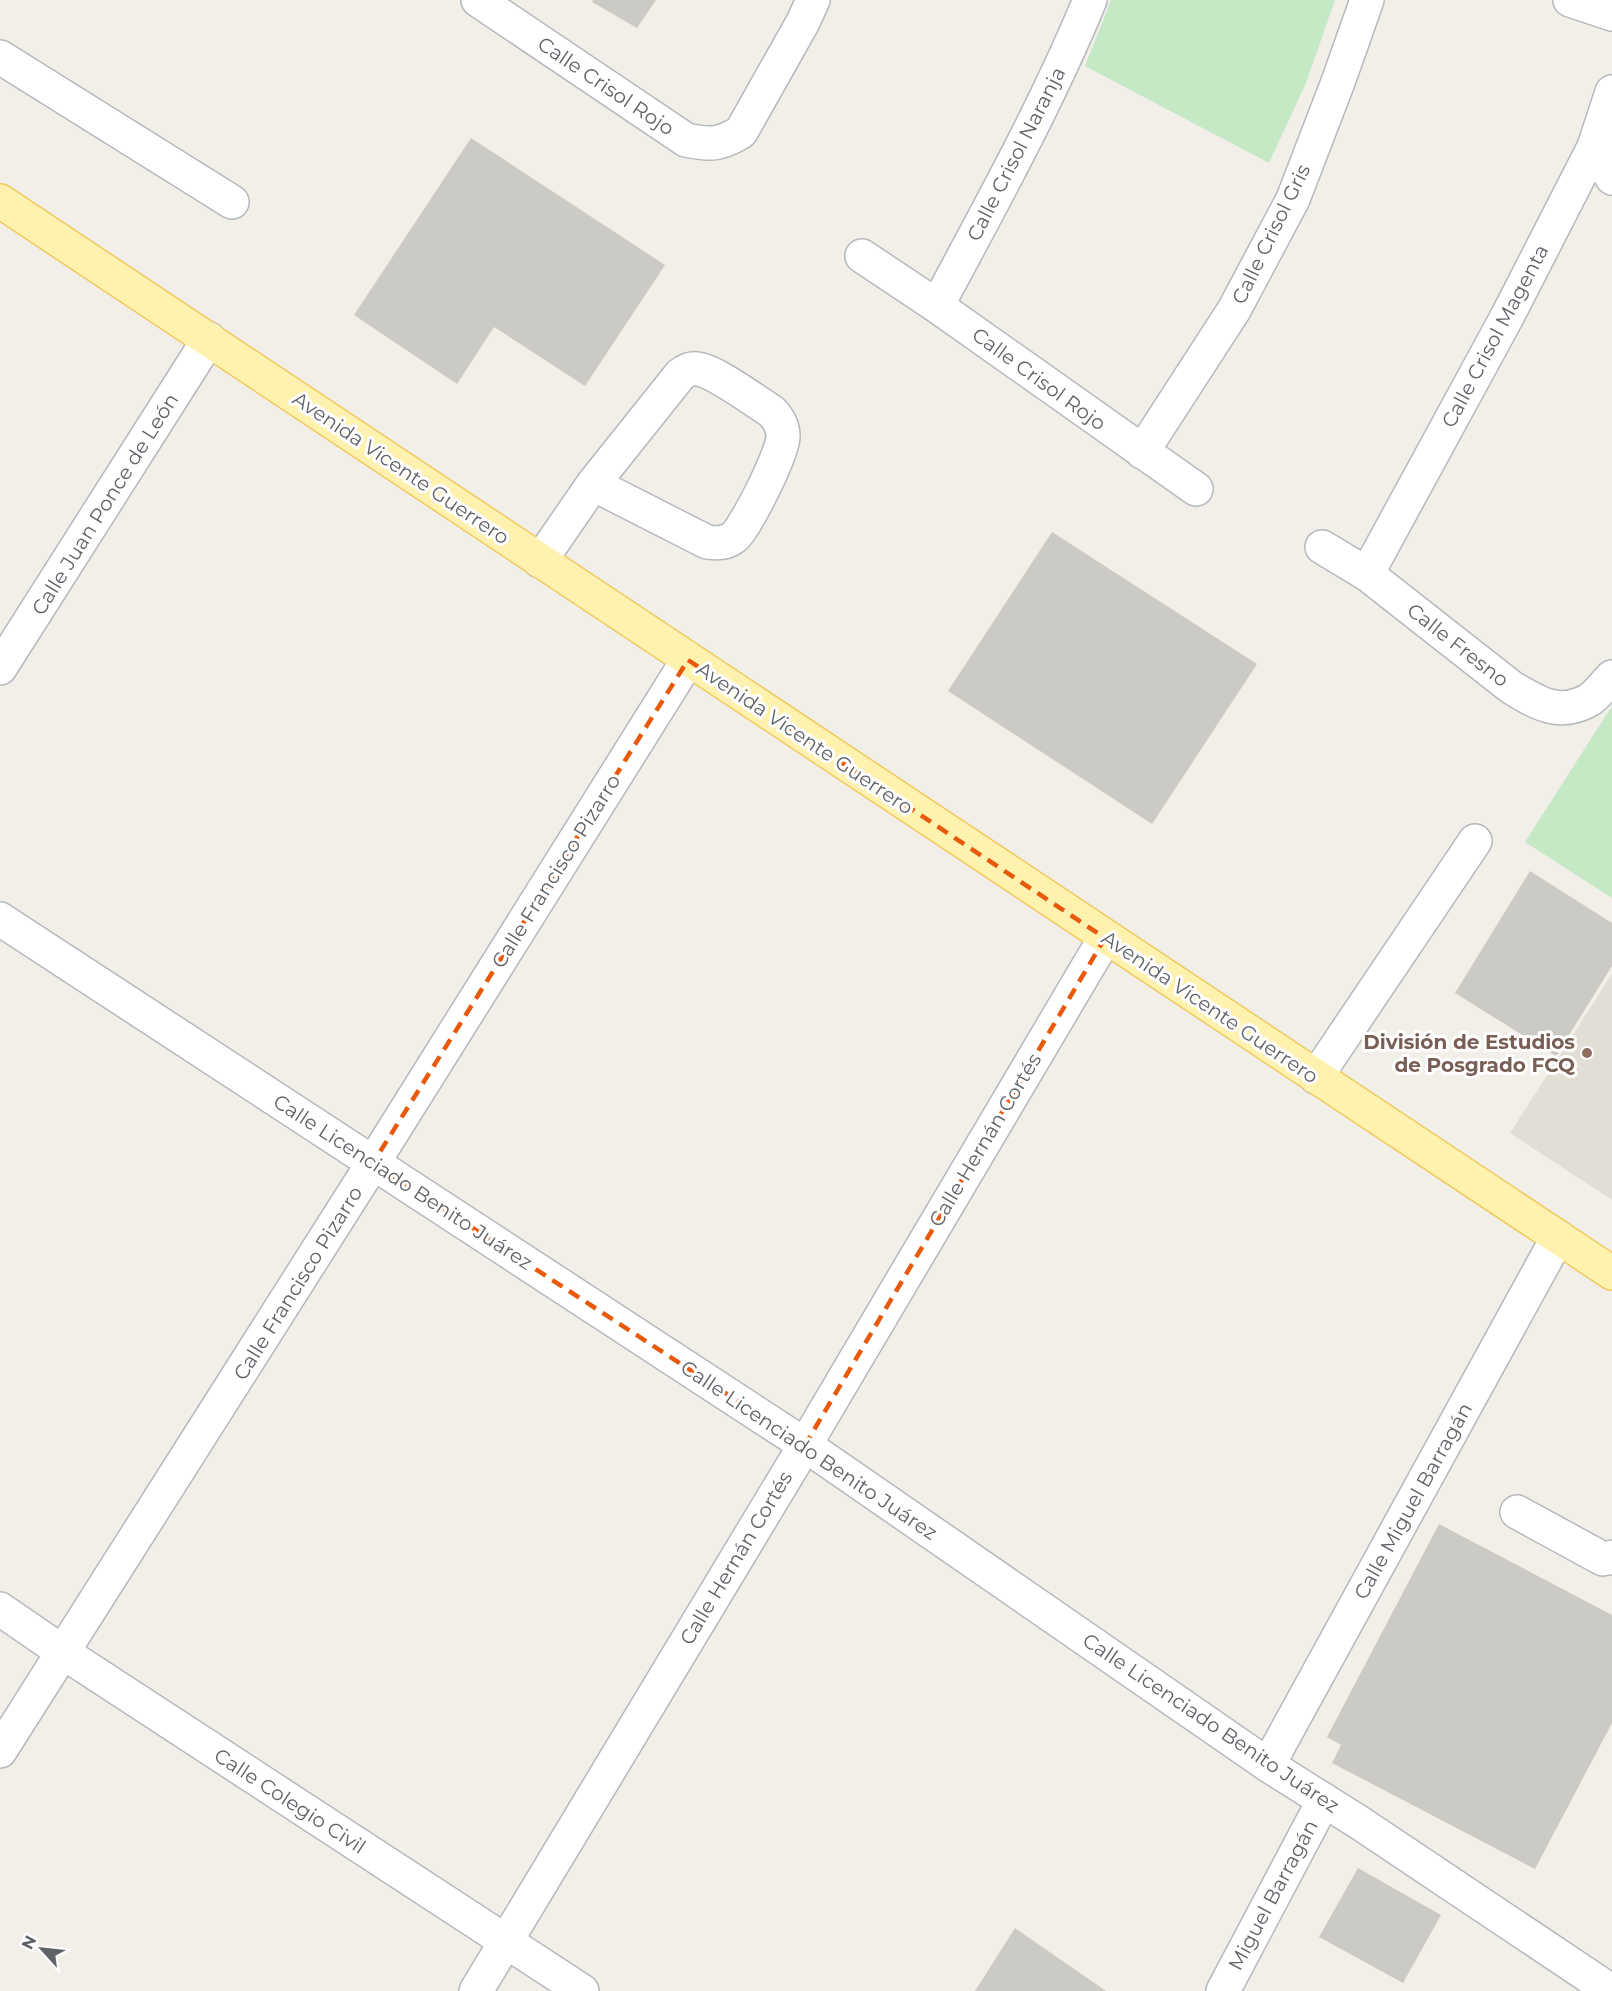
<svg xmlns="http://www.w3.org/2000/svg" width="1612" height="1991" viewBox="0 0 1612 1991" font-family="Montserrat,sans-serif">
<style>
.education{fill:#e1ded6}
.green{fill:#c5e8c5}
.building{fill:#cccac5}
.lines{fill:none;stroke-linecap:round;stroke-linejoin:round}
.minor-casing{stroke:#b5b8bc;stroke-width:36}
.major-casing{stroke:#f2c960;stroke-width:36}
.minor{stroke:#fff;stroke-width:33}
.major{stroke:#fff2af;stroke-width:33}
.marked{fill:none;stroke:#e8590c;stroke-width:4.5;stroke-dasharray:12 8;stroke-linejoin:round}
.education-dot{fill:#8d6e63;stroke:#fff;stroke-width:2}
.labels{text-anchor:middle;stroke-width:6;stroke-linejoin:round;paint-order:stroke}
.street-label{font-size:20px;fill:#5f6368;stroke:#fff}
.education-label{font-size:20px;font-weight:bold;fill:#785e54;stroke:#fff;text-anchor:end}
</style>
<rect width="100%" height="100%" fill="#f1efe8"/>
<!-- education -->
<path class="education" d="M1612,974V1200L1510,1133Z"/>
<!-- green -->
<g class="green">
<path d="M1111,0H1335L1306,83L1269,163L1085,66Z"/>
<path d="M1612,706V898L1525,842Z"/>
</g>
<!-- building -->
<g class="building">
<path d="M593,0H656L637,28L592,2Z"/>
<path d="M471,138L665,265L585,386L494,327L457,384L354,315Z"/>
<path d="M1052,532L1257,664L1152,824L948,691Z"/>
<path d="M1530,871L1612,923V966L1556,1056L1455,993Z"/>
<path d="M1439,1524L1612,1615V1723L1535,1869L1332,1763L1341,1745L1327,1737Z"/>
<path d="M1358,1868L1441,1915L1403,1983L1319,1937Z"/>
<path d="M1015,1928L1106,1991H975Z"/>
</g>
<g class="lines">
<defs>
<g id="minor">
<path d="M478,0L686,140C710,145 720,145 741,132L803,22L813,0"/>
<path d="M1570,0L1612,14"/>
<path d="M0,57L232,202"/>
<path d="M1594,147L1612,178"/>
<path d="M862,256L937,306L1196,489"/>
<path d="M937,306C991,205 1046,106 1090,0"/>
<path d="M1142,452L1234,310L1293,199L1338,82L1367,0"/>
<path d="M1322,547L1367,574L1511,687C1537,703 1559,717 1589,700C1597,695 1605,684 1612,677"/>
<path d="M540,561L593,484L680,375C685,371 690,368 697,369C713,370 755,401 771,411C778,418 783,425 783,436C784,451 746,527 734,537C725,544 717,543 707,542L593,484"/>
<path d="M1367,574L1508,315L1594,147L1612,92"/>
<path d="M0,668L209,339"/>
<path d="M0,919L805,1445L1268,1765L1360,1823L1611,1991"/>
<path d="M1316,1077L1475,841"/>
<path d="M1517,1512L1603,1559L1612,1557"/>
<path d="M0,1609L64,1653L582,1991"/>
<path d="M0,1751L373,1163L688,660"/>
<path d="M1268,1765L1558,1237"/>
<path d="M476,1991L805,1445L1105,938"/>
<path d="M1223,1991L1324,1800"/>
</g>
<path id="major" d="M0,201L1612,1273"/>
</defs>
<!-- minor casing -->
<use href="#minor" class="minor-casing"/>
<!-- major casing -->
<use href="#major" class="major-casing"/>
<!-- minor -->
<use href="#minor" class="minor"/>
<!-- major -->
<use href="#major" class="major"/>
</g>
<!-- marked area -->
<path class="marked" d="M688,660L1105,938L805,1445L373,1163Z"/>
<!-- markers -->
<circle class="education-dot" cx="1587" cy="1053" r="6"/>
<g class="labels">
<!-- street labels -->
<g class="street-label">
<text transform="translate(606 86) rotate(34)" y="7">Calle Crisol Rojo</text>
<text transform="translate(1016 154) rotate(-63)" y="7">Calle Crisol Naranja</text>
<text transform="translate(1271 234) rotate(-64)" y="7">Calle Crisol Gris</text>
<text transform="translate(1495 336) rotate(-62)" y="7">Calle Crisol Magenta</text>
<text transform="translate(1039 379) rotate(36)" y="7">Calle Crisol Rojo</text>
<text transform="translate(401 468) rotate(34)" y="7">Avenida Vicente Guerrero</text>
<text transform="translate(105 504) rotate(-58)" y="7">Calle Juan Ponce de León</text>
<text transform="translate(1458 645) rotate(38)" y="7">Calle Fresno</text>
<text transform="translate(805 738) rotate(34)" y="7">Avenida Vicente Guerrero</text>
<text transform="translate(556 871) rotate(-58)" y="7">Calle Francisco Pizarro</text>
<text transform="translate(1210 1007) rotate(34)" y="7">Avenida Vicente Guerrero</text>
<text transform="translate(985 1140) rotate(-59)" y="7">Calle Hernán Cortés</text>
<text transform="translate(403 1182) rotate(33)" y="7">Calle Licenciado Benito Juárez</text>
<text transform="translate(298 1283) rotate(-58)" y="7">Calle Francisco Pizarro</text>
<text transform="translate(809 1450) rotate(34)" y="7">Calle Licenciado Benito Juárez</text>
<text transform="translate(1413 1501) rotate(-61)" y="7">Calle Miguel Barragán</text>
<text transform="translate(736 1558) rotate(-59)" y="7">Calle Hernán Cortés</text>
<text transform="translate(1211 1723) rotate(34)" y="7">Calle Licenciado Benito Juárez</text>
<text transform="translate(290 1801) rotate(33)" y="7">Calle Colegio Civil</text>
<text transform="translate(1273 1895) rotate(-62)" y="7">Miguel Barragán</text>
</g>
<!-- education labels -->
<g class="education-label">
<text x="1575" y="1049">División de Estudios<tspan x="1575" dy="23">de Posgrado FCQ</tspan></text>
</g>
</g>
<!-- north arrow -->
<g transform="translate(42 1949) rotate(297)" stroke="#ffffff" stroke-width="4.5" paint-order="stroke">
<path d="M0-4.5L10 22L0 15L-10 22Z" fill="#5f6368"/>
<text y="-9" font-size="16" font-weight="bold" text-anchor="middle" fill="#5f6368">N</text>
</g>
</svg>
